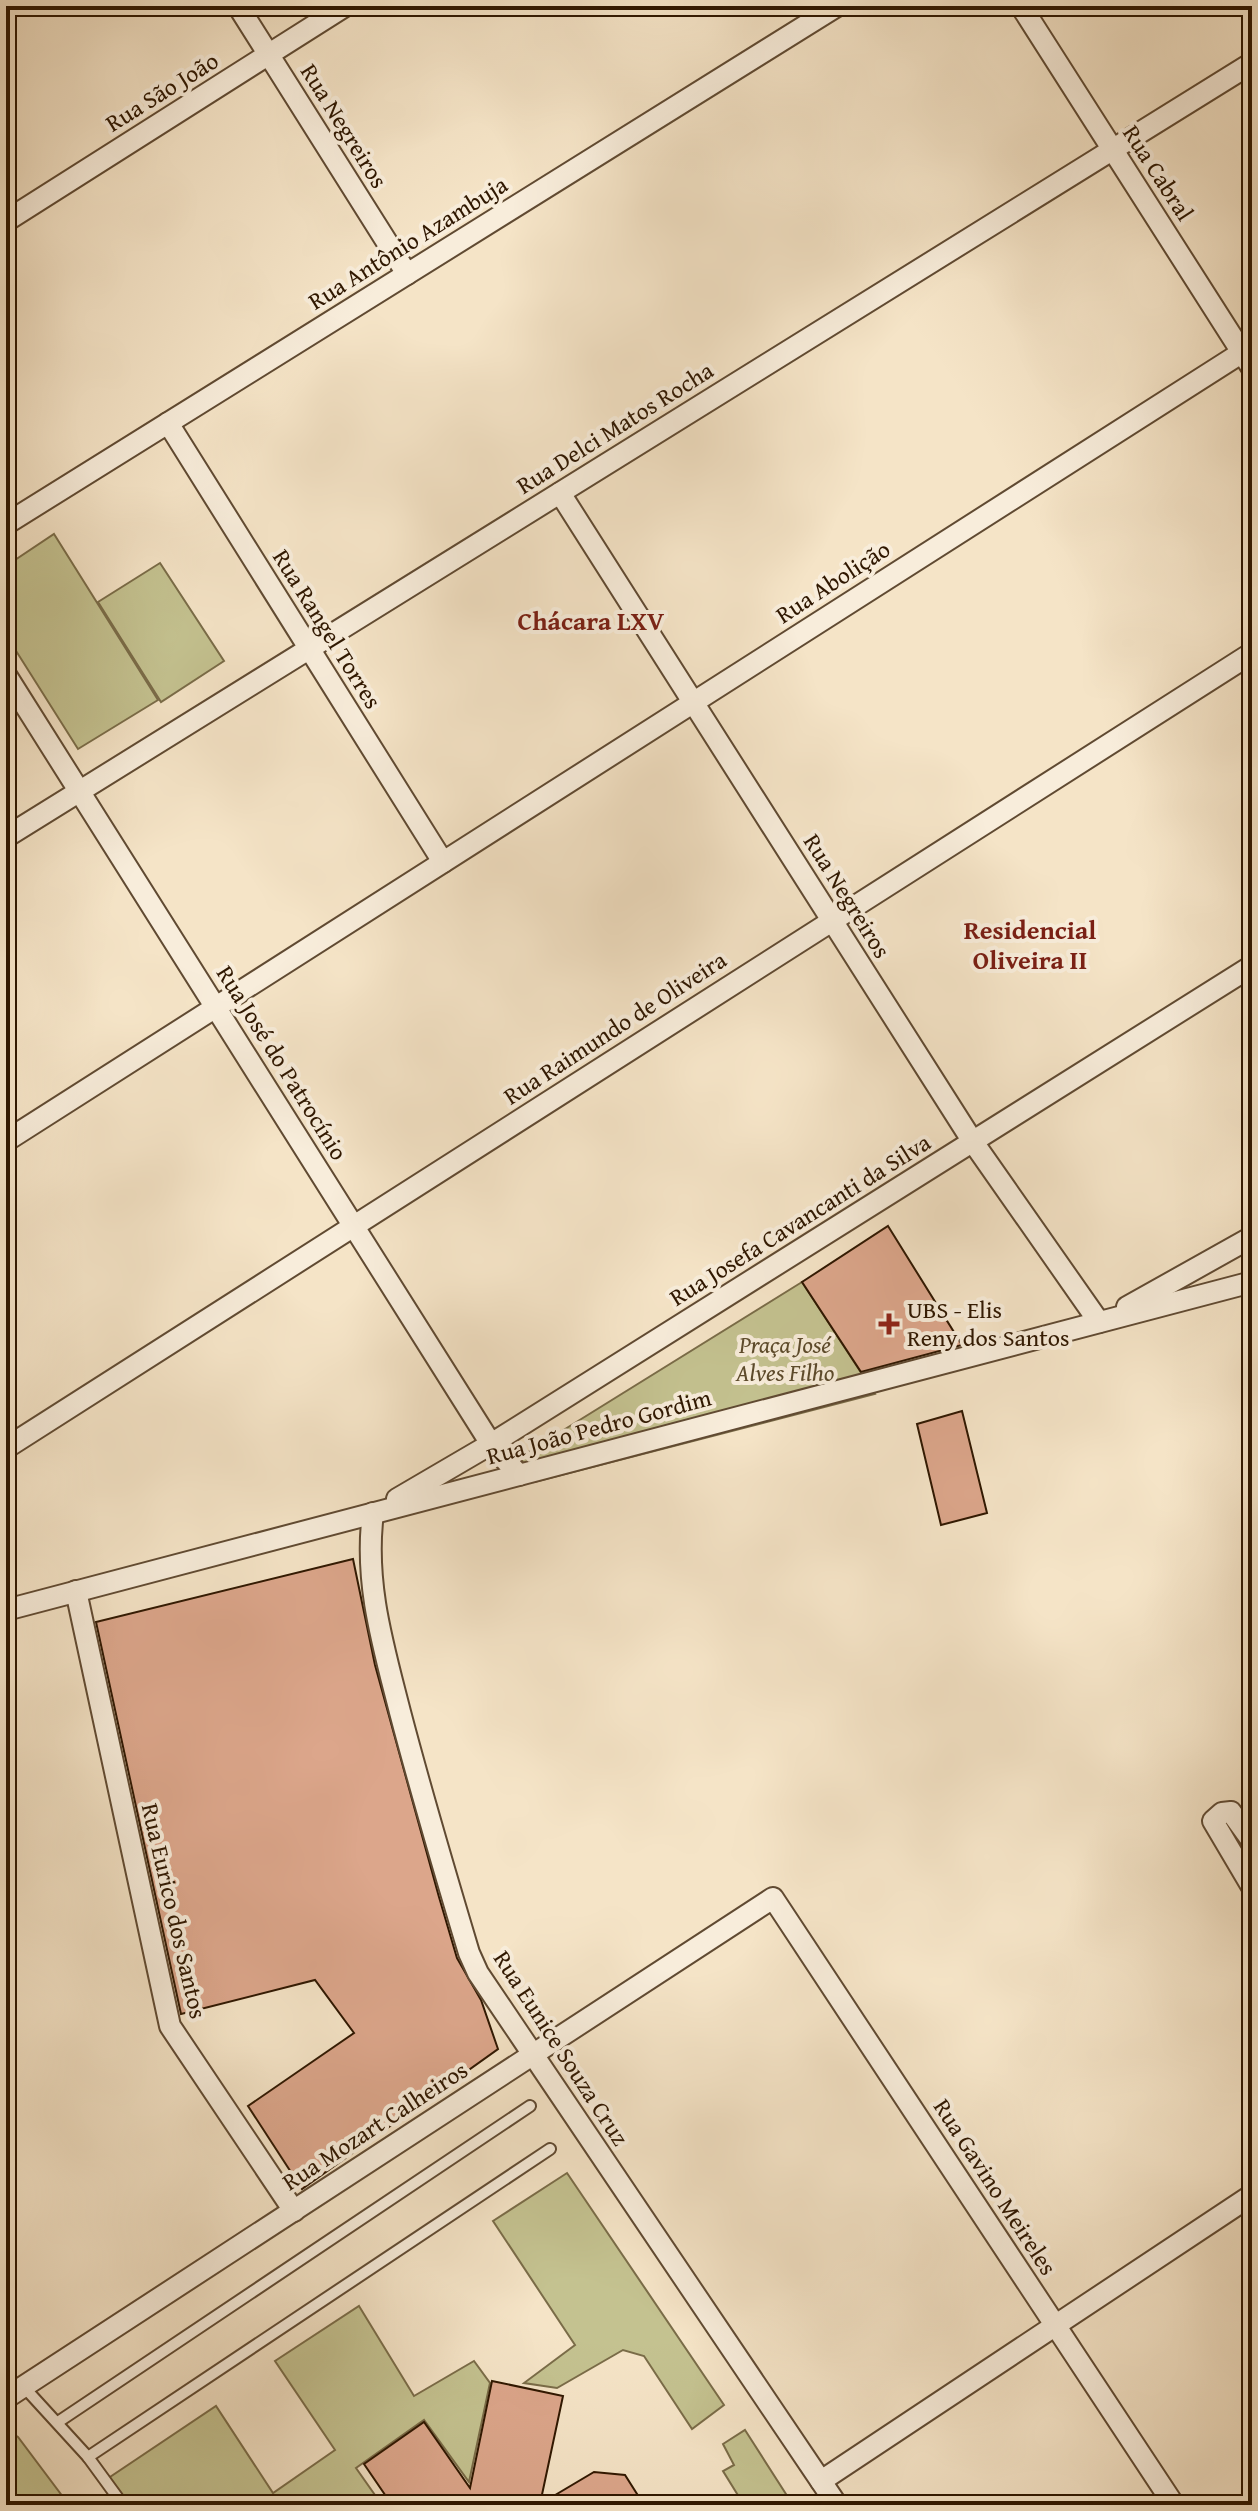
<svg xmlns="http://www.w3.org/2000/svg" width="1258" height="2511" viewBox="0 0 1258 2511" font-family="'Gentium Book Plus',serif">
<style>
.green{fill:#c4c290;stroke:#7a6c48;stroke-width:2}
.building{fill:#dca68b;stroke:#2f1700;stroke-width:2}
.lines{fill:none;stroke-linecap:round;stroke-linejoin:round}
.lane-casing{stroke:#604a32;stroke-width:14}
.street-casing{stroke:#604a32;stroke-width:24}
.lane{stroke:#f8eddb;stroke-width:10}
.street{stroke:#f8eddb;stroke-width:20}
.poi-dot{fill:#8f2418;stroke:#f8eddb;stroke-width:3}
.labels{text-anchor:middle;stroke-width:8;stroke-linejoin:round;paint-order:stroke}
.street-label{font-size:24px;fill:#2f1700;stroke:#f8eddb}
.poi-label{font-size:24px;fill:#2f1700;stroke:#f8eddb;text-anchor:start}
.park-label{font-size:24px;font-style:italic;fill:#5c4a2b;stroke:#f8eddb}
.neighbourhood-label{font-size:26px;font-weight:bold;fill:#7a1f14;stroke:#f8eddb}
</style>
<rect width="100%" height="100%" fill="#f5e4c7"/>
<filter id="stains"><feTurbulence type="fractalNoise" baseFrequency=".0025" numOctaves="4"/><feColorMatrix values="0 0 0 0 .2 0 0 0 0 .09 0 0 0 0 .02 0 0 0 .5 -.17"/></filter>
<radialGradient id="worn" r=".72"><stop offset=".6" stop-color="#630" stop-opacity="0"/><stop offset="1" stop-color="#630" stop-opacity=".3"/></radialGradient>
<!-- green -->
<g class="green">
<path d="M54,534L158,700L78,749L6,635V566Z"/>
<path d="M160,563L224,661L161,702L98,602Z"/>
<path d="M802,1282L875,1394L534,1482L520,1457Z"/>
<path d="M567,2173L724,2405L692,2429L644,2356L623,2350L557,2388L524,2383L575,2345L493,2221Z"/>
<path d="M359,2306L414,2396L474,2361L490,2383L469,2482L424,2420L356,2468L382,2505H124L107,2479L216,2406L273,2493L335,2450L275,2361Z"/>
<path d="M7,2430L18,2437L69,2505H6Z"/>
<path d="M745,2430L793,2505H744L723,2471L734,2465L723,2444Z"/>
</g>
<!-- building -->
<g class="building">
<path d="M888,1226L962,1345L861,1372L802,1282Z"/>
<path d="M962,1411L987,1513L941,1525L917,1424Z"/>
<path d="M353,1559L375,1665L439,1897L457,1958L481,2000L498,2049L302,2189L248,2106L354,2033L315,1980L181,2014L96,1622Z"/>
<path d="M492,2381L563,2396L540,2504L594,2472L625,2475L644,2505H392L364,2464L424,2422L470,2488Z"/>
</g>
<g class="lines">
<defs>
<g id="lane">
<path d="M24,2387L88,2457L123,2505"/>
<path d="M58,2422L530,2106"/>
<path d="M88,2457L550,2149"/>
</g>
<g id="street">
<path d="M238,6L407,274"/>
<path d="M1021,6L1252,368"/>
<path d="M6,221L345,6"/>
<path d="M168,423L443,862"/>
<path d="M560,493L973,1142L1099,1322"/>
<path d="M6,524L837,6"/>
<path d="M6,675L491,1444L519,1475"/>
<path d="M6,837L1252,63"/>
<path d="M6,1141L1252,346"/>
<path d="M1127,1307L1252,1237"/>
<path d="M6,1448L1252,653"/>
<path d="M397,1499L491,1444L1252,966"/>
<path d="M373,1513C364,1583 383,1645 400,1712C421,1792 445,1873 469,1953L478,1973L837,2505"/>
<path d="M76,1591L170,2026L294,2211"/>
<path d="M6,1610L1252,1282"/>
<path d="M1252,1841L1231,1812L1222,1813L1213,1821L1252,1887"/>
<path d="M6,2398L773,1898L1174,2505"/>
<path d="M821,2481L1252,2195"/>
</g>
</defs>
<!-- lane casing -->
<use href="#lane" class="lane-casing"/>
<!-- street casing -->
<use href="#street" class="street-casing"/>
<!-- lane -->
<use href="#lane" class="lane"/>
<!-- street -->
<use href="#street" class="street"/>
</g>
<!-- markers -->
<path class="poi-dot" d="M885 1312h8v8h8v8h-8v8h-8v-8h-8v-8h8z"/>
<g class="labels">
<!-- street labels -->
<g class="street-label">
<text transform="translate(162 92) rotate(-32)" y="8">Rua São João</text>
<text transform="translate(344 126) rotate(58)" y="8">Rua Negreiros</text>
<text transform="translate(1158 173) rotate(57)" y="8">Rua Cabral</text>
<text transform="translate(408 243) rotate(-32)" y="8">Rua Antônio Azambuja</text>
<text transform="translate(615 428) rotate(-32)" y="8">Rua Delci Matos Rocha</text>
<text transform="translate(833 582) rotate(-33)" y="8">Rua Abolição</text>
<text transform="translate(327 629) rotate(58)" y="8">Rua Rangel Torres</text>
<text transform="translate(847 896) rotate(58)" y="8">Rua Negreiros</text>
<text transform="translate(615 1028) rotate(-33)" y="8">Rua Raimundo de Oliveira</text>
<text transform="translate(282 1063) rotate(58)" y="8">Rua José do Patrocínio</text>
<text transform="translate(800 1220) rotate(-32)" y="8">Rua Josefa Cavancanti da Silva</text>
<text transform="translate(599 1427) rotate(-15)" y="8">Rua João Pedro Gordim</text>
<text transform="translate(174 1911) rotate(77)" y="8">Rua Eurico dos Santos</text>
<text transform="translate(561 2048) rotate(57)" y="8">Rua Eunice Souza Cruz</text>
<text transform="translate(375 2126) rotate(-33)" y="8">Rua Mozart Calheiros</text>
<text transform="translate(995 2187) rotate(57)" y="8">Rua Gavino Meireles</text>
</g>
<!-- poi labels -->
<g class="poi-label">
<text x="907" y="1318">UBS - Elis<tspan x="907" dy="28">Reny dos Santos</tspan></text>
</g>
<!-- park labels -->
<g class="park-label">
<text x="785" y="1353">Praça José<tspan x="785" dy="28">Alves Filho</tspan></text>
</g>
<!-- neighbourhood labels -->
<g class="neighbourhood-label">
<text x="591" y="630">Chácara LXV</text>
<text x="1030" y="939">Residencial<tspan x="1030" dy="30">Oliveira II</tspan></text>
</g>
</g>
<!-- margin -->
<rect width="1258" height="2511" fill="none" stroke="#f5e4c7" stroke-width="32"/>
<rect x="8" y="8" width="1242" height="2495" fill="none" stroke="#2f1700" stroke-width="4"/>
<rect x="16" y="16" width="1226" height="2479" fill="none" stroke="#2f1700" stroke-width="2"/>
<rect width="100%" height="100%" filter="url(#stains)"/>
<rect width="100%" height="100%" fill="url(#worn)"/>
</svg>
